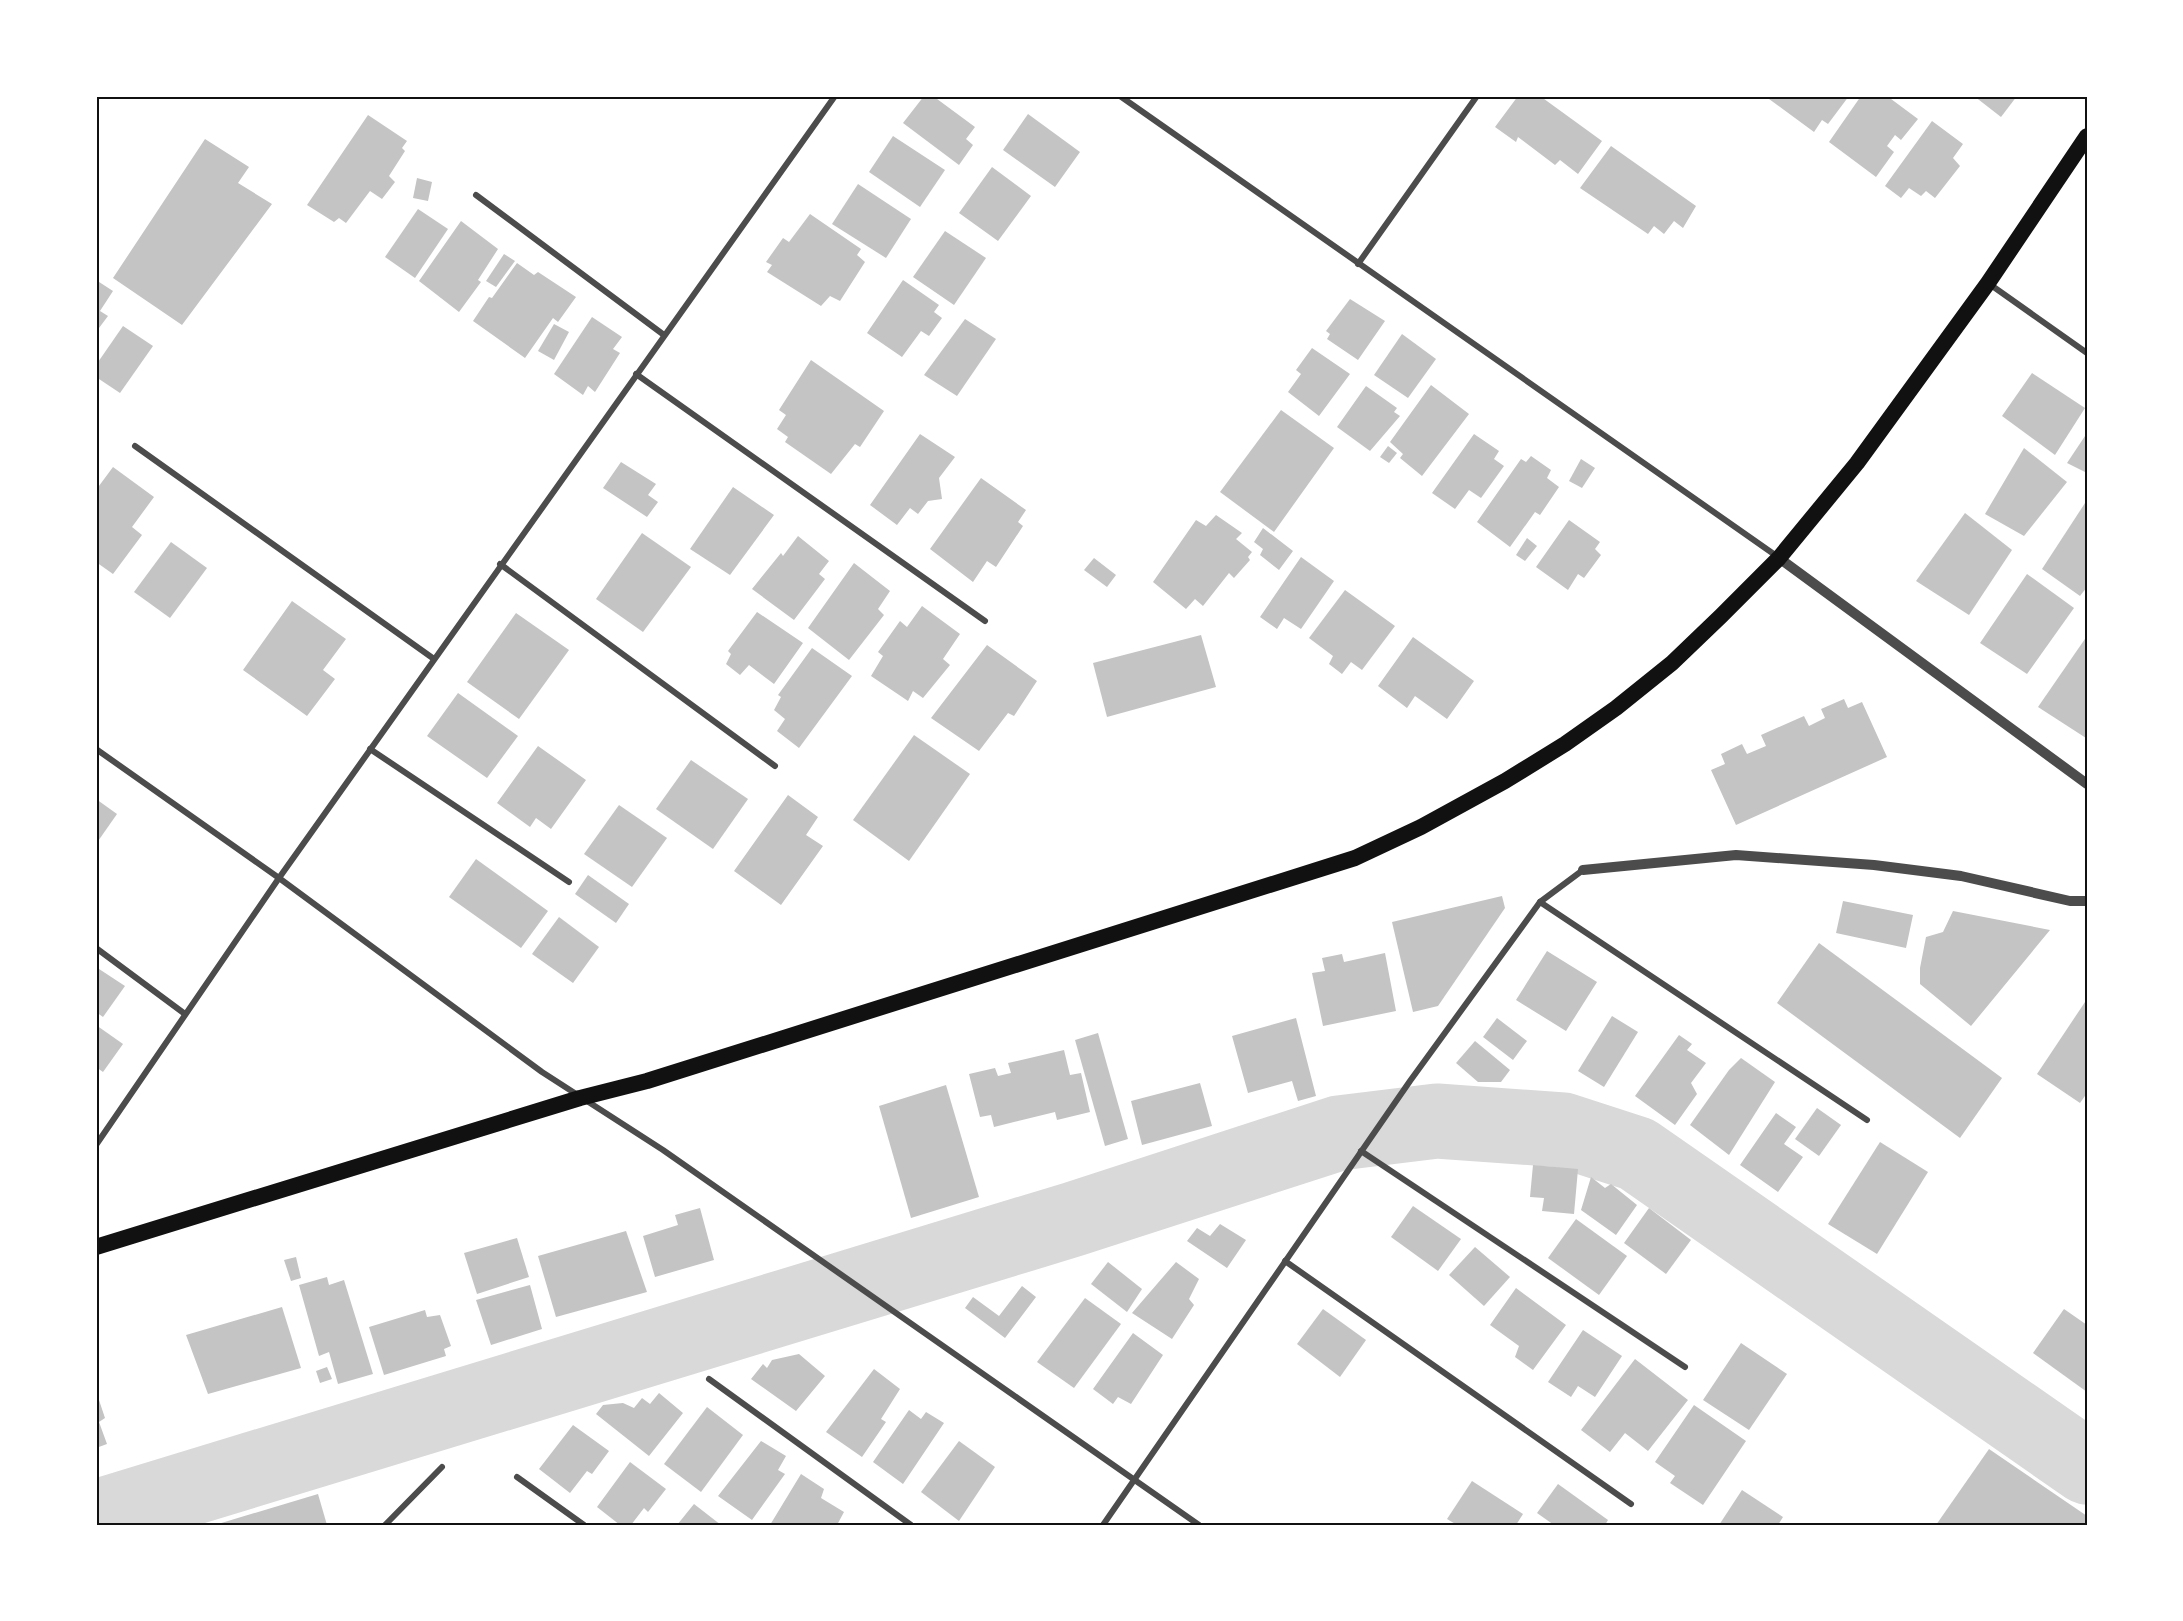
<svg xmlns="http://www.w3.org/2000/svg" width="2183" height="1621" viewBox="0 0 2183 1621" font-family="Ubuntu,sans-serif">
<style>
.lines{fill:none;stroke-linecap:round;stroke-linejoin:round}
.river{stroke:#d9d9d9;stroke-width:75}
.building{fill:#c4c4c4}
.minor{stroke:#4c4c4c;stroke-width:6}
.tertiary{stroke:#4c4c4c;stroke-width:10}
.trunk{stroke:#111;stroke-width:16}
.neatline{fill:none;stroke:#111;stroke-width:2}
</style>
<rect width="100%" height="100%" fill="#fff"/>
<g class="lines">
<!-- river -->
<path class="river" d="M96,1517L1074,1219L1339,1133L1437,1121L1563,1130L1637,1154L2087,1467"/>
</g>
<!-- building -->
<g class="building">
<path d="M924,96H933L975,127L966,139L973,145L959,165L903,123Z"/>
<path d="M1518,96H1540L1602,141L1578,174L1560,160L1555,165L1518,137L1516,142L1495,127Z"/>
<path d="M1771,96H1849L1828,124L1822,120L1814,132L1769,99Z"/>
<path d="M1861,96H1887L1918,119L1901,140L1895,135L1887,146L1894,152L1876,177L1829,142Z"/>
<path d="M1974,96H2017L2001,117Z"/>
<path d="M1028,114L1080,152L1055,187L1003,150Z"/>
<path d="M368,115L407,141L402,148L405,151L389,176L395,182L382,199L370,191L346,223L339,218L334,222L307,205Z"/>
<path d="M1932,121L1963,144L1953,158L1960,166L1935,198L1926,191L1921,196L1909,188L1901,198L1885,186Z"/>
<path d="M893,136L945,170L920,207L869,172Z"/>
<path d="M205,139L249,167L238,183L272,204L182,325L113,278Z"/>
<path d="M1611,146L1696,206L1683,228L1674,221L1664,234L1654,226L1648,234L1580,188Z"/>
<path d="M992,167L1031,196L998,241L959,213Z"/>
<path d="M417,178L432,182L428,201L413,198Z"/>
<path d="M858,184L911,219L886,258L832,224Z"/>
<path d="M418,209L448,229L415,278L385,257Z"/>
<path d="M810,214L861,249L857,255L865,262L840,301L830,296L821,306L767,272L772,265L766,262L783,238L789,242Z"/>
<path d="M461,221L498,249L478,280L481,282L459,312L419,281Z"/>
<path d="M945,231L986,258L954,305L913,277Z"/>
<path d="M504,254L515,261L496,287L486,281Z"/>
<path d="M517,263L534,275L538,272L576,297L558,322L553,318L525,358L473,321L489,297L492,298Z"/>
<path d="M96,280L113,291L100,311L108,316L96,332Z"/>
<path d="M903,280L939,305L934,312L942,318L929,336L921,331L902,357L867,333Z"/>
<path d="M1350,299L1385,321L1358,360L1327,339L1330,334L1326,331Z"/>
<path d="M592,317L622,337L613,349L620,353L595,392L588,386L583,395L554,374Z"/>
<path d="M965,319L996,339L957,396L924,375Z"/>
<path d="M554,324L569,332L554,360L538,351Z"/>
<path d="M123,326L153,346L120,393L96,377V365Z"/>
<path d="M1402,334L1436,359L1408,398L1374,375Z"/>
<path d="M1312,348L1350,374L1319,416L1288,392L1301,374L1296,370Z"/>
<path d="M811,360L884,411L860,447L855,444L831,474L785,442L788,437L777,429L786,415L779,410Z"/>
<path d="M2032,373L2085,408L2055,455L2002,416Z"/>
<path d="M1431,385L1469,414L1422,476L1400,458L1403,454L1390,442Z"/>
<path d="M1366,386L1397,408L1394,412L1400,416L1370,451L1337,427Z"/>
<path d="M1281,410L1334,448L1274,532L1220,492Z"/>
<path d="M2087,433V473L2067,463Z"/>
<path d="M920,434L955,457L939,478L942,499L928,501L918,514L910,508L897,525L870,505Z"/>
<path d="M1474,434L1499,451L1494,459L1504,466L1481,498L1469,490L1455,509L1432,493Z"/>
<path d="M1388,446L1397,453L1389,463L1380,457Z"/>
<path d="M2024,448L2067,482L2024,536L1985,514Z"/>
<path d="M1531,456L1551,470L1547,478L1559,487L1540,515L1535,512L1510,547L1477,522L1521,459L1526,462Z"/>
<path d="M1581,459L1595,468L1582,488L1569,481Z"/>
<path d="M621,462L656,484L648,495L658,502L647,517L603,488Z"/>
<path d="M113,467L154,497L132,527L142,535L113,574L96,562V490Z"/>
<path d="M981,478L1026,510L1018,522L1023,526L996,567L987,561L973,582L930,549Z"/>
<path d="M733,487L774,515L730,575L690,549Z"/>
<path d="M2087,500V587L2080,596L2042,569Z"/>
<path d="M1965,513L2012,550L1969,615L1916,581Z"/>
<path d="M1216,515L1242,533L1236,539L1252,552L1248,557L1250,560L1234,578L1229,573L1203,606L1195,599L1186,609L1153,582L1196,520L1206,526Z"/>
<path d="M1569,520L1600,542L1595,549L1601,555L1584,578L1578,574L1568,590L1536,567Z"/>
<path d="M1263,528L1293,551L1279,570L1260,555L1263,549L1254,542Z"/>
<path d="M642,533L691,567L643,632L596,599Z"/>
<path d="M798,536L829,561L819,574L825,579L794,620L752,589L781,553L783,556Z"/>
<path d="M1527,538L1537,546L1525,561L1516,555Z"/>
<path d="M171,542L207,568L170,618L134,592Z"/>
<path d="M1301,557L1334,581L1301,629L1284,618L1277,629L1260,617Z"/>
<path d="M1094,558L1116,575L1107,587L1084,570Z"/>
<path d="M854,563L890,591L878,609L884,615L849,660L808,628Z"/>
<path d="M2027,574L2074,608L2027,674L1980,643Z"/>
<path d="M1345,590L1395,626L1362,670L1351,662L1342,674L1329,664L1333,656L1309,638Z"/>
<path d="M292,601L346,639L323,670L335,679L307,716L243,670Z"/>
<path d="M922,606L960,634L943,659L950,665L923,698L913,691L908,701L871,676L883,656L878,652L900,621L907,627Z"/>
<path d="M757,612L803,643L774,684L749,665L740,675L726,664L731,654L728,651Z"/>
<path d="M516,613L569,650L519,719L467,682Z"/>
<path d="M1201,635L1216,687L1107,717L1093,663Z"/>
<path d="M2087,636V736L2086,738L2038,707Z"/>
<path d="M1413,637L1474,681L1447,719L1415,696L1407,708L1378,686Z"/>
<path d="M987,645L1037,681L1014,716L1008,713L979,751L931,718Z"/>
<path d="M812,648L852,676L799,748L777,731L785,719L774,710L781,697L778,695Z"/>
<path d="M458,693L518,736L487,778L427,736Z"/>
<path d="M1844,699L1848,708L1862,702L1887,757L1736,825L1711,770L1725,764L1721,754L1742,744L1747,754L1766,746L1761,735L1804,716L1809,726L1825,718L1821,709Z"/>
<path d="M914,735L970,774L909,861L853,820Z"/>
<path d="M538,746L586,780L551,829L536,818L530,827L497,803Z"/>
<path d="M691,760L748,799L713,849L656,809Z"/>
<path d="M788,795L818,817L806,835L823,846L781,905L734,871Z"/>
<path d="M96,799L117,814L96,844Z"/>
<path d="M619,805L667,838L632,887L584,854Z"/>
<path d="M476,859L548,911L521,948L449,897Z"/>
<path d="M588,875L629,904L616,923L575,894Z"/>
<path d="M1502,896L1505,908L1438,1006L1413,1012L1392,922Z"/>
<path d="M1843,901L1913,915L1906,948L1836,933Z"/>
<path d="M1953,911L2050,930L1971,1026L1920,984V968L1926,937L1943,932Z"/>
<path d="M559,917L599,947L573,983L532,954Z"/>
<path d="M1819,943L2002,1078L1960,1138L1777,1003Z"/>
<path d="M1547,951L1597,982L1566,1031L1516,1000Z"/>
<path d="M1385,953L1396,1011L1323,1026L1312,973L1325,971L1322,958L1342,954L1344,962Z"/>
<path d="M96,967L125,986L103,1017L96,1012Z"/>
<path d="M2087,999V1093L2080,1103L2037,1074Z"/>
<path d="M1612,1016L1638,1032L1604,1087L1578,1071Z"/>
<path d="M1296,1018L1316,1096L1298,1101L1292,1081L1248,1093L1232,1036Z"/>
<path d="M1497,1018L1527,1041L1513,1060L1483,1037Z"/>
<path d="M96,1025L123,1044L103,1072L96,1067Z"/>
<path d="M1098,1033L1128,1139L1105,1146L1075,1040Z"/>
<path d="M1679,1035L1692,1044L1687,1050L1706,1063L1691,1083L1697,1094L1675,1125L1635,1096Z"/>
<path d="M1475,1041L1510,1070L1501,1082H1478L1456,1063Z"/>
<path d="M1064,1050L1070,1075L1081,1073L1090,1112L1057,1120L1055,1112L994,1127L991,1115L980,1117L969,1074L995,1068L998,1076L1011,1073L1008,1063Z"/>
<path d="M1741,1058L1775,1082L1729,1155L1690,1125L1729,1070Z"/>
<path d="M1200,1083L1212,1126L1142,1145L1131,1101Z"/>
<path d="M946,1085L979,1197L911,1218L879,1106Z"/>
<path d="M1817,1108L1841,1125L1819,1156L1795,1139Z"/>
<path d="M1776,1113L1796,1127L1784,1144L1803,1157L1778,1192L1740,1165Z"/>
<path d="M1880,1142L1928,1172L1877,1254L1828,1224Z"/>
<path d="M1533,1165L1578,1169L1574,1214L1542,1211L1544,1198L1530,1197Z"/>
<path d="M1591,1177L1605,1188L1611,1184L1637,1205L1616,1235L1581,1210Z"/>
<path d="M1413,1206L1461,1239L1438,1271L1391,1237Z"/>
<path d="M700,1208L714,1260L655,1277L643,1236L678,1225L675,1215Z"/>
<path d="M1649,1208L1691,1240L1666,1274L1624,1243Z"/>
<path d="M1576,1219L1627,1256L1599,1295L1548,1258Z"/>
<path d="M1220,1224L1246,1240L1227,1268L1187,1241L1197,1228L1210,1236Z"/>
<path d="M626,1231L647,1292L556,1317L538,1256Z"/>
<path d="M517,1238L529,1277L477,1294L464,1253Z"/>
<path d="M1475,1247L1510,1277L1484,1306L1449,1275Z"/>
<path d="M296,1257L301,1278L291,1281L284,1260Z"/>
<path d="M1108,1262L1142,1289L1127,1312L1091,1284Z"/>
<path d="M1176,1262L1199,1279L1189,1299L1194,1305L1172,1339L1132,1313Z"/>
<path d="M327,1277L329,1285L344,1280L373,1374L338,1384L329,1352L319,1356L299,1285Z"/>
<path d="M530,1285L542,1329L491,1345L476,1300Z"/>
<path d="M1022,1286L1036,1297L1005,1338L965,1308L973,1297L999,1316Z"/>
<path d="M1516,1288L1566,1325L1533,1370L1515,1357L1519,1346L1490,1325Z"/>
<path d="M1085,1298L1121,1324L1074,1388L1037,1362Z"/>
<path d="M282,1307L301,1368L208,1394L186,1335Z"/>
<path d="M1323,1309L1366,1340L1340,1377L1297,1344Z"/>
<path d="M2064,1309L2087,1325V1392L2033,1353Z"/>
<path d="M425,1310L427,1317L440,1315L451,1346L444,1349L446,1356L384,1375L369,1327Z"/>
<path d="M1583,1330L1622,1356L1595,1397L1578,1386L1571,1397L1548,1382Z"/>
<path d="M1133,1333L1163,1355L1131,1404L1118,1397L1113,1404L1093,1389Z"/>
<path d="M1741,1343L1787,1374L1749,1430L1703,1400Z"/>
<path d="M799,1354L825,1376L796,1411L751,1379L763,1364L767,1368L772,1360Z"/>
<path d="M1635,1359L1688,1400L1648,1451L1625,1433L1610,1452L1581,1430Z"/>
<path d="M327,1367L332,1379L320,1383L316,1371Z"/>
<path d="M874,1369L900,1389L881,1419L886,1422L862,1457L826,1432Z"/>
<path d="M96,1391L105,1418L99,1422L107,1444L96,1448Z"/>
<path d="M659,1393L683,1413L649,1456L596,1414L603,1405L623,1403L634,1408L642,1398L650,1404Z"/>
<path d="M1694,1405L1746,1441L1703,1505L1670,1483L1675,1476L1655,1462Z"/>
<path d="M707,1407L743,1435L701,1492L664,1464Z"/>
<path d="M909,1410L921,1419L926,1412L944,1423L903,1484L873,1462Z"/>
<path d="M573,1425L609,1451L592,1474L587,1471L570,1493L539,1469Z"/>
<path d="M761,1441L786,1456L778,1470L785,1474L752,1520L718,1496Z"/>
<path d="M959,1441L995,1467L959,1521L921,1492Z"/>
<path d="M1989,1449L2087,1516V1525H1936Z"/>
<path d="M630,1462L666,1489L648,1512L644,1508L631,1525H620L597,1507Z"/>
<path d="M801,1474L824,1489L821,1498L844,1512L837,1525H770Z"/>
<path d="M1472,1481L1523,1514L1516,1525H1457L1447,1519Z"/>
<path d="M1558,1484L1608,1520L1605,1525H1554L1537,1513Z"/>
<path d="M1742,1490L1783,1517L1778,1525H1719Z"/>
<path d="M318,1494L327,1525H218V1524Z"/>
<path d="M694,1504L721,1525H677Z"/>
</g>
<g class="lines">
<!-- minor -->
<g class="minor">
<path d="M1120,96L1778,557"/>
<path d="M476,195L664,335"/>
<path d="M1358,264L1477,96"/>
<path d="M1988,283L2087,353"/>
<path d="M636,374L985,621"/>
<path d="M135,446L434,659"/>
<path d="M500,564L775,766"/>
<path d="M96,749L279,878L542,1072L663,1150L1199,1525"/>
<path d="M370,749L569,882"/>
<path d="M1540,902L1867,1120"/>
<path d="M96,948L185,1014"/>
<path d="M96,1145L279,878L835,96"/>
<path d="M1361,1151L1685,1367"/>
<path d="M1285,1261L1631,1504"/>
<path d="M709,1379L911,1525"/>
<path d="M517,1477L584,1525"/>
<path d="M385,1525L442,1467"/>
<path d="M1103,1525L1410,1081L1540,902L1583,870"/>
</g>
<!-- tertiary -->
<g class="tertiary">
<path d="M1779,558L2087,784"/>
<path d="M1583,870L1736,855L1874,865L1961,876L2070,901H2087"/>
</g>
<!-- trunk -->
<path class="trunk" d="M96,1247L580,1098L647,1081L1355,858L1421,827L1505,781L1565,744L1616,708L1672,663L1721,616L1779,558L1857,463L1988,283L2087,136"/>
</g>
<!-- border -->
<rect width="2183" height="1621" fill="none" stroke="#ffffff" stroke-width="195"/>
<rect x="98" y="98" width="1988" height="1426" class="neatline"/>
</svg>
